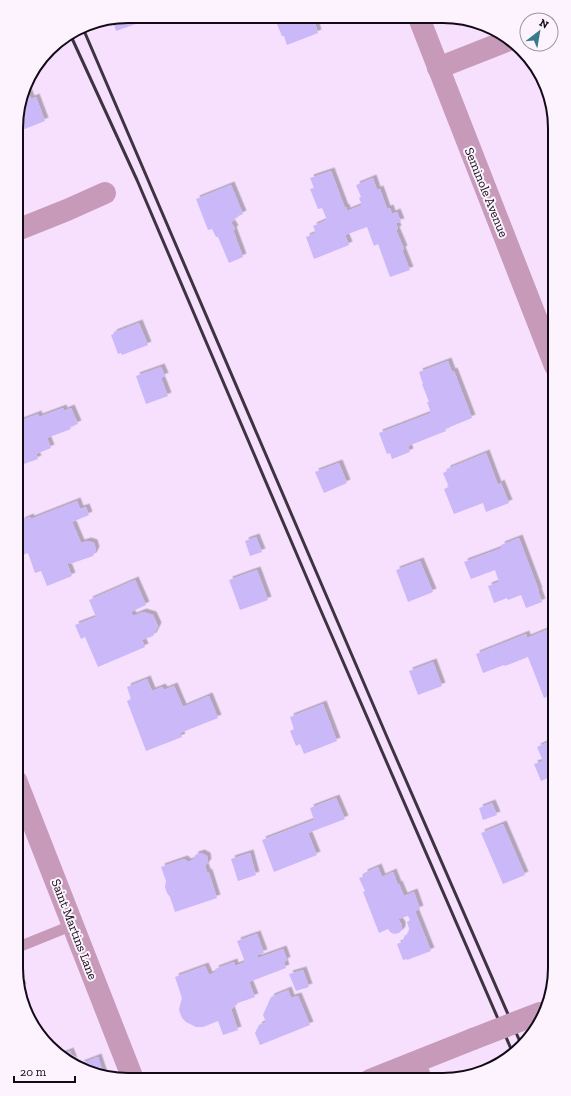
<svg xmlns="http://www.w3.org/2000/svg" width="571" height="1096" viewBox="0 0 571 1096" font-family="'Zilla Slab',serif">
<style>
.building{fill:#cab8f8;filter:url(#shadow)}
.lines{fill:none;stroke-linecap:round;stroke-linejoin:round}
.lane{stroke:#c89ab9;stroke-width:11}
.street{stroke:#c89ab9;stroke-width:22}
.rail{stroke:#3d3341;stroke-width:3}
.street-bridge{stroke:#c89ab9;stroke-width:22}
.labels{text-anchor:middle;stroke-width:4;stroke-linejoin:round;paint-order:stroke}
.street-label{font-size:13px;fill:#120b15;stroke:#fcf3ff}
.rim{fill:none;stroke:#120b15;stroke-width:2}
</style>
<defs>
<filter id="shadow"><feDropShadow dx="3.5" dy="-3.5" stdDeviation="0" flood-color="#0004"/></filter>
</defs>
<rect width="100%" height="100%" fill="#f6e0fe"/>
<!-- building -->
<g class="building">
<path d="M128,16H137L139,23L116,31L112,19Z"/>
<path d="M274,17H315L317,23H315L318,33L287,45L284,36H282Z"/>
<path d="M28,91L31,99L36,97L45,121L17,132V114L23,93Z"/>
<path d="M331,171L345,208L346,207L347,211L362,205L359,198L361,197L356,185L373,178L377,190L380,189L387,209L390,208L392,214L397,212L401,222L396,223L398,229L396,230L404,249L402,250L410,270L390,277L378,244L374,246L367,227L345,235L349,245L314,259L306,237L316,233L313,226L327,220L322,208L318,209L310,189L314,188L310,178Z"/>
<path d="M231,185L243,214L234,218L235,220L231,222L235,229L233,230L243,257L229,263L218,237H216L212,229L208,230L196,199Z"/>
<path d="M139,323L148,345L122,355L121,353L118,354L111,335L114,334L113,333Z"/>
<path d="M448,361L452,372L454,371L472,418L445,429L446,431L408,446L410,452L392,459L390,453L387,454L379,433L431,413L427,402H429L422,384H423L419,372Z"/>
<path d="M161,367L165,376L161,378L168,396L146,404L136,376Z"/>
<path d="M63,408L64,411L71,408L78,424L70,427L71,429L47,438L51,448L36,454L38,459L21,465L18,460L17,461V422L38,414L39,417Z"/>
<path d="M486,453L498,485L501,483L509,503L486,512L483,503L454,514L444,489L449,487L443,473L447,471V469Z"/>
<path d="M339,463L347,483L324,493L315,472Z"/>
<path d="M77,501L80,509L86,507L89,515L72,522L81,543L88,541L94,543L96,550L93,556L70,564L69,562L67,563L72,576L47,586L41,571L35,573L28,553L17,557L16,554V540L21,538L16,524L22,522L21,521L30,517L31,519Z"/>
<path d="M256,537L262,552L250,556L245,541Z"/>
<path d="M519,538L539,591H538L542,602L526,608L521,595L508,600L507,598L494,603L488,586L499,582L495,570L471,579L464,562L502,548L501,545Z"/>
<path d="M420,561L433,592L408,602L396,570Z"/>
<path d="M257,570L268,600L240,610L229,580Z"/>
<path d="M135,580L146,605L131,612L133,616L143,612L153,615L158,626L153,636L142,640L145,647L98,667L85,637L81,639L75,625L96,617L89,600Z"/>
<path d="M554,627L555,693L544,698L528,657L505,666L504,665L483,673L476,654L526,634L527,638Z"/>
<path d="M433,662L442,686L418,695L409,671Z"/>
<path d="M147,679L152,691L162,687L164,690L174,686L183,707L209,696L218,718L180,733L182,737L146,751L127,701L131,699L127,687Z"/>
<path d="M323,704L337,741L304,754L300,744L296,746L290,731L294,729L290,717Z"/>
<path d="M555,739V775L541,781L534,764L543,761L537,747Z"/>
<path d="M336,798L345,819L308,833L317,855L274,872L262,840L314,820L310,808Z"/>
<path d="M492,803L497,815L483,820L479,808Z"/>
<path d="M555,816V837L548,819Z"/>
<path d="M503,824L525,875L503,884L481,833Z"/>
<path d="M201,853L207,856L208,862L205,866L207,872L209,873L217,898L175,912L170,897L167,893L165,887L166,881L161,867L184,859L188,862L194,859L195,855Z"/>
<path d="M250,853L256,875L238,881L231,859Z"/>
<path d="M378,867L382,877L393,872L398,885L399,884L404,896L414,892L420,909L415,911L431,951L407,960V959L403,960L397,944L402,942L405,935H408L409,928L407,922L410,920L408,916L398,919L402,925V930L399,933L394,934L390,932L388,929L379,933L363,892L365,891L359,878L364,876V873Z"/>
<path d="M257,934L264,953L257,955L258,958L283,949L287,960L284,962L286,968L249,982L255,997L235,1004L233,1008L231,1009L238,1030L223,1035L218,1021L203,1027H196L186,1022L182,1018L179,1010L180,1005L182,998L175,977L205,966L209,975L216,972L215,969L234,962L235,966L245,962L237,941Z"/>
<path d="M16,970L21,980L20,981L23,987L19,988Z"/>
<path d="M303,970L309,987L296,991L289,974Z"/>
<path d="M288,990L291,998L298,996L310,1025L260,1045L255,1033L259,1025L266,1022L263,1015L271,997Z"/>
<path d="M70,1051L74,1061L60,1055Z"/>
<path d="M98,1057L104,1075L80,1064Z"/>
</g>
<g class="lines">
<!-- lane -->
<g class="lane">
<path d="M16,948L73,925"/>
<path d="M420,1061L427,1080"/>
</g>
<!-- street -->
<g class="street">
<path d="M419,18L555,366"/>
<path d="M438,68L509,40"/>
<path d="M17,230L67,210L105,193"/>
<path d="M16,780L133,1079"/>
<path d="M370,1080L473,1039"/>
</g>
<!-- rail -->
<g class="rail">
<path d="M82,26L387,737L521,1044"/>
<path d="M70,34L137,180L318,604L512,1051"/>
</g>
<!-- street-bridge -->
<path class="street-bridge" d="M473,1039L540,1013"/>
</g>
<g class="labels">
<!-- street labels -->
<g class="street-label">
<text transform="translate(487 192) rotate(68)" y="5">Seminole Avenue</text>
<text transform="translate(75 929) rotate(69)" y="5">Saint Martins Lane</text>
</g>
</g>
<!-- crop -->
<path d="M0 0H571V1096H0ZM128 23H443A105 105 0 0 1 548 128V968A105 105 0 0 1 443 1073H128A105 105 0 0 1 23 968V128A105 105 0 0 1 128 23Z" fill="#fcf3ff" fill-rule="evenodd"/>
<path class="rim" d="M128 23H443A105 105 0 0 1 548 128V968A105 105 0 0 1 443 1073H128A105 105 0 0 1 23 968V128A105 105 0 0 1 128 23Z"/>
<!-- north arrow -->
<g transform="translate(539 32) rotate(31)"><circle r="19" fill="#fcf3ff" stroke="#9e96a1"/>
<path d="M0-3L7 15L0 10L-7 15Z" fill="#377b8a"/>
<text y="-6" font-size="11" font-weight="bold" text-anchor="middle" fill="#120b15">N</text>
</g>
<!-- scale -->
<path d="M14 1076v6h61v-6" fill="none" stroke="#120b15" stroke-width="2"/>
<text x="20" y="1076" font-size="12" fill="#120b15" stroke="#fcf3ff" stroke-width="3" paint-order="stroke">20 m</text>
</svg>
